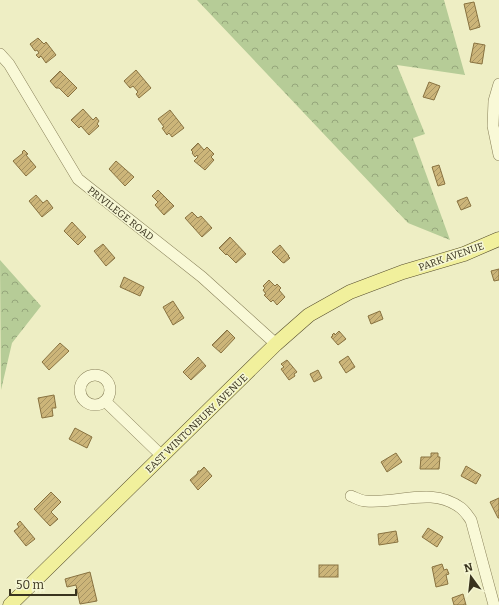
<svg xmlns="http://www.w3.org/2000/svg" width="499" height="605" viewBox="0 0 499 605" font-family="Bitter,serif">
<style>
.forest{fill:url(#forest-crowns)}
.building{fill:url(#building-hatch);stroke:#887240}
.lines{fill:none;stroke-linecap:round;stroke-linejoin:round}
.minor-casing{stroke:#89815a;stroke-width:12}
.major-casing{stroke:#564d2e;stroke-width:15}
.minor{stroke:#f9f9d7;stroke-width:11}
.major{stroke:#f1f09c;stroke-width:14}
.labels{text-anchor:middle;stroke-width:3;stroke-linejoin:round;paint-order:stroke}
.street-label{font-size:10px;fill:#39331e;stroke:#f5f6d3}
</style>
<defs>
<pattern id="forest-crowns" width="20" height="18" patternUnits="userSpaceOnUse"><rect width="20" height="18" fill="#b6cc97"/><path d="M2 6a3 3 0 1 1 6 0M12 15a3 3 0 1 1 6 0" fill="none" stroke="#95a67b"/></pattern>
<pattern id="building-hatch" width="6" height="6" patternUnits="userSpaceOnUse"><rect width="6" height="6" fill="#ccb579"/><path d="M-1 1l2-2M0 6l6-6M5 7l2-2" fill="none" stroke="#a79463"/></pattern>
</defs>
<rect width="100%" height="100%" fill="#eeeec4"/>
<!-- forest -->
<g class="forest">
<path d="M197,0H444L465,75L397,65L425,134L413,138L450,240L408,223Z"/>
<path d="M0,260L41,306L12,343L1,390Z"/>
</g>
<!-- building -->
<g class="building">
<path d="M474,2L480,27L470,30L464,4Z"/>
<path d="M38,38L44,44L46,42L56,55L46,63L41,56L39,58L36,55L39,53L37,50L35,51L30,44Z"/>
<path d="M474,43L485,45L482,64L470,62Z"/>
<path d="M136,70L151,88L139,98L136,94L138,92L133,86L130,88L124,81Z"/>
<path d="M60,71L77,88L68,97L59,88H56L50,81Z"/>
<path d="M429,82L440,86L434,100L423,97Z"/>
<path d="M83,109L93,120L96,117L99,121L97,124L99,126L89,135L81,126L79,128L71,120Z"/>
<path d="M170,110L184,128L172,137L169,133L167,135L162,128L164,127L158,119Z"/>
<path d="M198,143L204,150L207,147L214,154L211,157L214,160L205,170L194,161L198,157L197,155L195,157L192,153L193,152L191,150Z"/>
<path d="M24,150L28,154L26,155L36,167L26,176L13,161L23,153L22,152Z"/>
<path d="M116,161L134,177L125,186L109,169Z"/>
<path d="M439,165L445,184L438,186L432,167Z"/>
<path d="M158,190L174,206L164,215L155,205L158,202L152,196Z"/>
<path d="M36,195L43,203L47,200L53,208L42,217L29,201Z"/>
<path d="M467,197L471,206L461,210L457,201Z"/>
<path d="M192,212L198,218L201,216L212,228L202,237L185,218Z"/>
<path d="M72,222L86,237L78,245L64,231Z"/>
<path d="M230,237L246,254L236,263L227,254L226,255L219,248Z"/>
<path d="M103,244L115,258L106,266L94,251Z"/>
<path d="M280,245L289,256H288L290,258L284,263L282,262L272,252Z"/>
<path d="M499,269V280L494,281L491,271Z"/>
<path d="M124,277L144,287L140,296L120,287Z"/>
<path d="M269,280L275,286L277,284L281,288L279,290L285,297L277,305L273,300L271,302L264,295L266,294L263,290L265,288L263,286Z"/>
<path d="M173,301L184,318L173,325L163,307Z"/>
<path d="M380,311L383,319L371,324L368,316Z"/>
<path d="M227,330L235,338L221,353L212,345Z"/>
<path d="M339,331L346,339L338,345L331,337L333,336L332,335L334,333L335,335Z"/>
<path d="M60,343L69,351L49,370L42,362Z"/>
<path d="M348,356L355,367L346,373L339,362Z"/>
<path d="M198,357L206,366L191,380L183,372Z"/>
<path d="M287,360L297,372L294,374L295,376L289,380L281,369L284,367L281,364Z"/>
<path d="M318,370L322,378L314,382L310,374Z"/>
<path d="M54,395L56,408H52L53,416L42,418L38,398Z"/>
<path d="M75,428L92,437L87,448L69,439Z"/>
<path d="M396,453L402,462L387,472L381,462Z"/>
<path d="M431,453H438V457H440L439,469H420L421,457H431Z"/>
<path d="M466,466L481,475L476,484L461,476Z"/>
<path d="M204,467L212,476L198,490L190,480L197,474L198,471H200Z"/>
<path d="M51,492L61,502L51,512L58,519L50,526L34,509Z"/>
<path d="M499,498V518H498L490,502Z"/>
<path d="M20,521L35,539L26,546L14,531L19,527L17,524Z"/>
<path d="M428,528L443,537L437,547L422,537Z"/>
<path d="M396,531L398,542L379,545L378,534Z"/>
<path d="M442,564L444,570L447,569L449,574L446,575L448,584L436,587L432,567Z"/>
<rect x="319" y="565" width="19" height="12"/>
<path d="M90,572L97,601L80,604L76,585L67,587L65,579Z"/>
<path d="M463,594L466,605H454L452,598Z"/>
</g>
<g class="lines">
<defs>
<g id="minor">
<path d="M0,54L9,64L78,179L202,277L276,344"/>
<path d="M499,84L494,101L493,126L499,155"/>
<circle cx="95" cy="390" r="15"/>
<path d="M105,401L162,456"/>
<path d="M351,496C356,498 361,501 366,501C398,504 432,486 461,508C465,511 468,516 471,520L494,605"/>
</g>
<path id="major" d="M10,605L276,344L309,315L350,292L403,272L464,254L499,239"/>
</defs>
<!-- minor casing -->
<use href="#minor" class="minor-casing"/>
<!-- major casing -->
<use href="#major" class="major-casing"/>
<!-- minor -->
<use href="#minor" class="minor"/>
<!-- major -->
<use href="#major" class="major"/>
</g>
<g class="labels">
<!-- street labels -->
<g class="street-label">
<text transform="translate(121 213) rotate(38)" y="4">PRIVILEGE ROAD</text>
<text transform="translate(451 256) rotate(-19)" y="4">PARK AVENUE</text>
<text transform="translate(196 423) rotate(-44)" y="4">EAST WINTONBURY AVENUE</text>
</g>
</g>
<!-- north arrow -->
<g transform="translate(471 577) rotate(345)" stroke="#f5f6d3" stroke-width="3" paint-order="stroke">
<path d="M0-3L7 15L0 10L-7 15Z" fill="#39331e"/>
<text y="-6" font-size="11" font-weight="bold" text-anchor="middle" fill="#39331e">N</text>
</g>
<!-- scale -->
<path d="M10 589v6h66v-6" fill="none" stroke="#39331e" stroke-width="2"/>
<text x="16" y="589" font-size="12" fill="#39331e" stroke="#f5f6d3" stroke-width="3" paint-order="stroke">50 m</text>
</svg>
